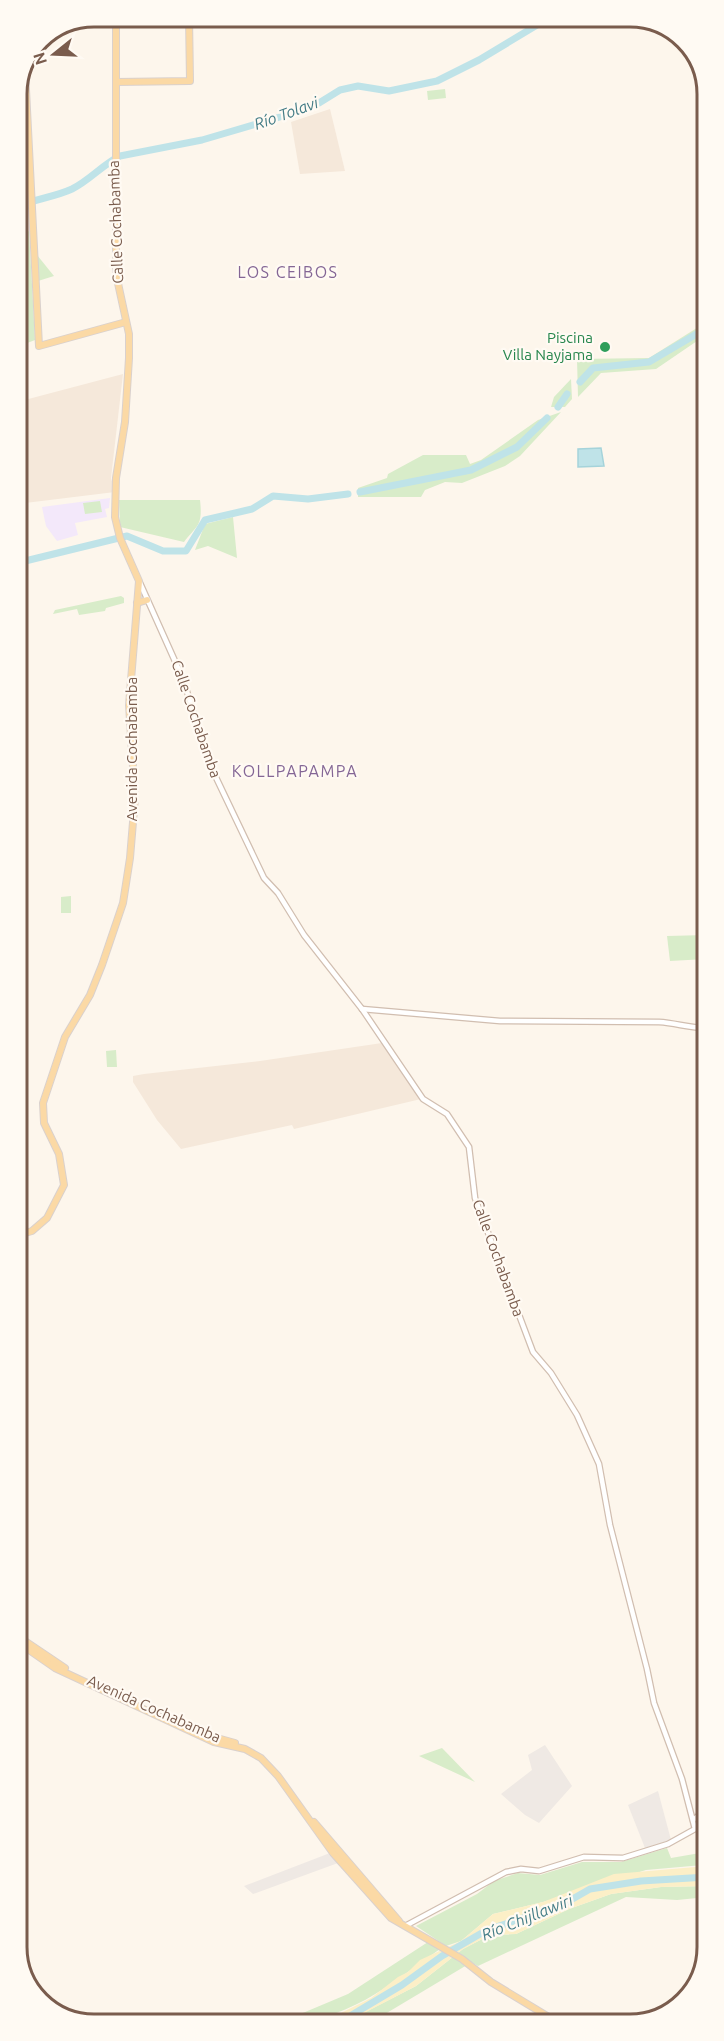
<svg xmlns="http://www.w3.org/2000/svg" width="724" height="2041" viewBox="0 0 724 2041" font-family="Ubuntu,sans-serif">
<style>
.residential{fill:#f5e8da}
.commercial{fill:#fde8e0}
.industrial{fill:#efe9e4}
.education{fill:#f3e8fa}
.green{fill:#d8ecc9}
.sand{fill:#fcefc7}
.water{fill:#bfe3e8;stroke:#a5d3da;stroke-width:1.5}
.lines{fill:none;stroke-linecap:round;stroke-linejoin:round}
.river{stroke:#bfe3e8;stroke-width:7}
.minor-casing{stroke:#d1beb0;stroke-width:7}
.major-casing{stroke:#dad1cd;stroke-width:8}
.minor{stroke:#fff;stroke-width:4.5}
.major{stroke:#fbd9a5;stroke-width:6}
.leisure-dot{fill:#2e9e5b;stroke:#fffaf3;stroke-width:2}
.labels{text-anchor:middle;stroke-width:4.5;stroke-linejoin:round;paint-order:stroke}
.street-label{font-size:15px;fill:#7a5c4d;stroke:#fffaf3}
.leisure-label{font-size:15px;fill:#27864d;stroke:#fffaf3;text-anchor:end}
.water-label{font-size:16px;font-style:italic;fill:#437c86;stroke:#fffaf3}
.neighbourhood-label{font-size:16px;letter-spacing:1.5px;fill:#846695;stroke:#fffaf3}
.rim{fill:none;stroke:#7a5c4d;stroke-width:3}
</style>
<rect width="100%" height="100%" fill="#fdf6ec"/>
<!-- residential -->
<g class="residential">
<path d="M330,109L345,171L300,174L291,122Z"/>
<path d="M123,374L111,478L115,492L17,504V402Z"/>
<path d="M382,1043L421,1099L294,1129L292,1125L181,1149L157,1120L133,1082V1076L144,1074L260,1061Z"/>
</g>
<!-- commercial -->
<path class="commercial" d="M27,213L29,231L17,236V218Z"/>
<!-- industrial -->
<g class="industrial">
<path d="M545,1745L572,1786L539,1823L525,1815L501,1794L532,1770L528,1755Z"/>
<path d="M658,1791L671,1840L645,1848L628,1805Z"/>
<path d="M330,1853L338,1863L253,1894L244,1886Z"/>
</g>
<!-- education -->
<path class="education" d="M110,498L109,508L105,509L107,517L75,523L78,535L57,541L46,526L42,507Z"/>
<!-- green -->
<g class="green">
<path d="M445,89L446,98L428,100L427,91Z"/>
<path d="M29,231L35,340L17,347V236Z"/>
<path d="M37,255L54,276L38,281Z"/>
<path d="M700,326L697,341L656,369L601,373L578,397L577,359L649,358Z"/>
<path d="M571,379L572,399L565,407H551L554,397Z"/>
<path d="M561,412L520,456L505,466L462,483L445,482L425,490L421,497H358V488L387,478L388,474L423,455H466L470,464L481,460L538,420Z"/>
<path d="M119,500H200C203,526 197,525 184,542L120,527Z"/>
<path d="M100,501L102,512L85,514L83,503Z"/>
<path d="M233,517L237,558L208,546L195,550L205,524Z"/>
<path d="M121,596L124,598V603L106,608L105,611L79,615L77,609L53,614L55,610Z"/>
<path d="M71,896V913H61V897Z"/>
<path d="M706,935V959L670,961L667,936Z"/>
<path d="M116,1050L117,1067H107L106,1051Z"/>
<path d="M442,1748L475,1782L419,1756Z"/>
<path d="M667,1848L671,1858L700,1853L703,1865L646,1870L543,1902L493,1914L461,1941L446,1946L416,1926L477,1894L494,1881L518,1873L540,1875L582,1862H621Z"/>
<path d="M707,1886V1897L677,1900L626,1897L478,1966L464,1958L467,1965L370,2023H344L416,1986L463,1949L490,1935L516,1934L569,1909L611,1894L661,1887Z"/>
<path d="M428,1942L440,1949C387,1986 347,2023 279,2023L348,1994Z"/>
</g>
<!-- sand -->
<path class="sand" d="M707,1866V1886L661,1887L611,1894L569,1909L516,1934L490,1935L463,1949L416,1986L345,2023H304L319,2017H333L371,1998L398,1977L408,1972L420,1960L461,1941L493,1914L543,1902L614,1874Z"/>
<!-- water -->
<path class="water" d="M601,448L604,466L578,467V449Z"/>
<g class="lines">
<!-- river -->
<g class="river">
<path d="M17,207C34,199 55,197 72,189C90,180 102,165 120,156L202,140L290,114L319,103L340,90L358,86L389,91L437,81L479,60L547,19"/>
<path d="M580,382L593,368L649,362L705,329"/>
<path d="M558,407L567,394"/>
<path d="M360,492L471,470L517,447L547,418"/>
<path d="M17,563L127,536L163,551H186L205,520L252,509L273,496L308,499L348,494"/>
<path d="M332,2023L345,2019L402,1985L442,1956L487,1930L562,1905L590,1889L641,1881L707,1877"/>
</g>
<defs>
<g id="minor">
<path d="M140,583L183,679L211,767L264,878L278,893L304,935L362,1009L423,1099L447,1114L469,1147L475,1198L533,1352L551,1373L577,1415L599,1464L610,1525L647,1669L654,1703L682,1779L695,1829L668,1844L623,1858L584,1857L539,1871L521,1869L506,1872L407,1925"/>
<path d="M362,1009L500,1021L659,1022C676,1023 689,1028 706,1028"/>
<path d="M693,1820L707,1809"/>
</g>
<g id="major">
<path d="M330,17H405"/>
<path d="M438,17L569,20L641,19"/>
<path d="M87,19L222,17"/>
<path d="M25,70L39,346L126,322"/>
<path d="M116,82L190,81L189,17"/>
<path d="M137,603L147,600"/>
<path d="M18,1235L32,1231L47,1218L64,1185L59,1154L44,1123L43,1103L65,1037L90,995L102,965L123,903L130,858L135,798L129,705L139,581L120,538L115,517L116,478L125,422L129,358V334L116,274V17"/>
<path d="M19,1637L65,1668"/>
<path d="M19,1643L55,1668L214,1742L245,1749L261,1758L278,1776L333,1853L391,1918L462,1959L491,1982L557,2022"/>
<path d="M210,1736L235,1743"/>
<path d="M314,1822L399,1921"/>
</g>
</defs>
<!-- minor casing -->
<use href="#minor" class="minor-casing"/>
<!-- major casing -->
<use href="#major" class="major-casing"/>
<!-- minor -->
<use href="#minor" class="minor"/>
<!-- major -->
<use href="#major" class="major"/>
</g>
<!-- markers -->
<circle class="leisure-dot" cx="605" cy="347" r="6"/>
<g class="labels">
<!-- street labels -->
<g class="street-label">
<text transform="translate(116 222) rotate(-92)" y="5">Calle Cochabamba</text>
<text transform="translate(196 719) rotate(71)" y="5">Calle Cochabamba</text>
<text transform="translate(132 749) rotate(-90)" y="5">Avenida Cochabamba</text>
<text transform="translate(498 1258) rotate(70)" y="5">Calle Cochabamba</text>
<text transform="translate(154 1709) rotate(24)" y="5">Avenida Cochabamba</text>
</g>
<!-- leisure labels -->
<g class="leisure-label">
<text x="593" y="343">Piscina<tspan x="593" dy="17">Villa Nayjama</tspan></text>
</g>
<!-- water labels -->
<g class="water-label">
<text transform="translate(286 113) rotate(-20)" y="6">Río Tolavi</text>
<text transform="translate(527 1917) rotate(-22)" y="6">Río Chijllawiri</text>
</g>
<!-- neighbourhood labels -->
<g class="neighbourhood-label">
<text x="288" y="278">LOS CEIBOS</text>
<text x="295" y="777">KOLLPAPAMPA</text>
</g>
</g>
<!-- crop -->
<path d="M0 0H724V2041H0ZM94 27H630A67 67 0 0 1 697 94V1947A67 67 0 0 1 630 2014H94A67 67 0 0 1 27 1947V94A67 67 0 0 1 94 27Z" fill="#fffaf3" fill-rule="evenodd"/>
<path class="rim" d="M94 27H630A67 67 0 0 1 697 94V1947A67 67 0 0 1 630 2014H94A67 67 0 0 1 27 1947V94A67 67 0 0 1 94 27Z"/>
<!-- north arrow -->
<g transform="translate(54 54) rotate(252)" stroke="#fffaf3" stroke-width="4.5" paint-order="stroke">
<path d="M0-4.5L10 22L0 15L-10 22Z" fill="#7a5c4d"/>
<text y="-9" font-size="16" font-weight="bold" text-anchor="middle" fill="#7a5c4d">N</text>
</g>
</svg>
